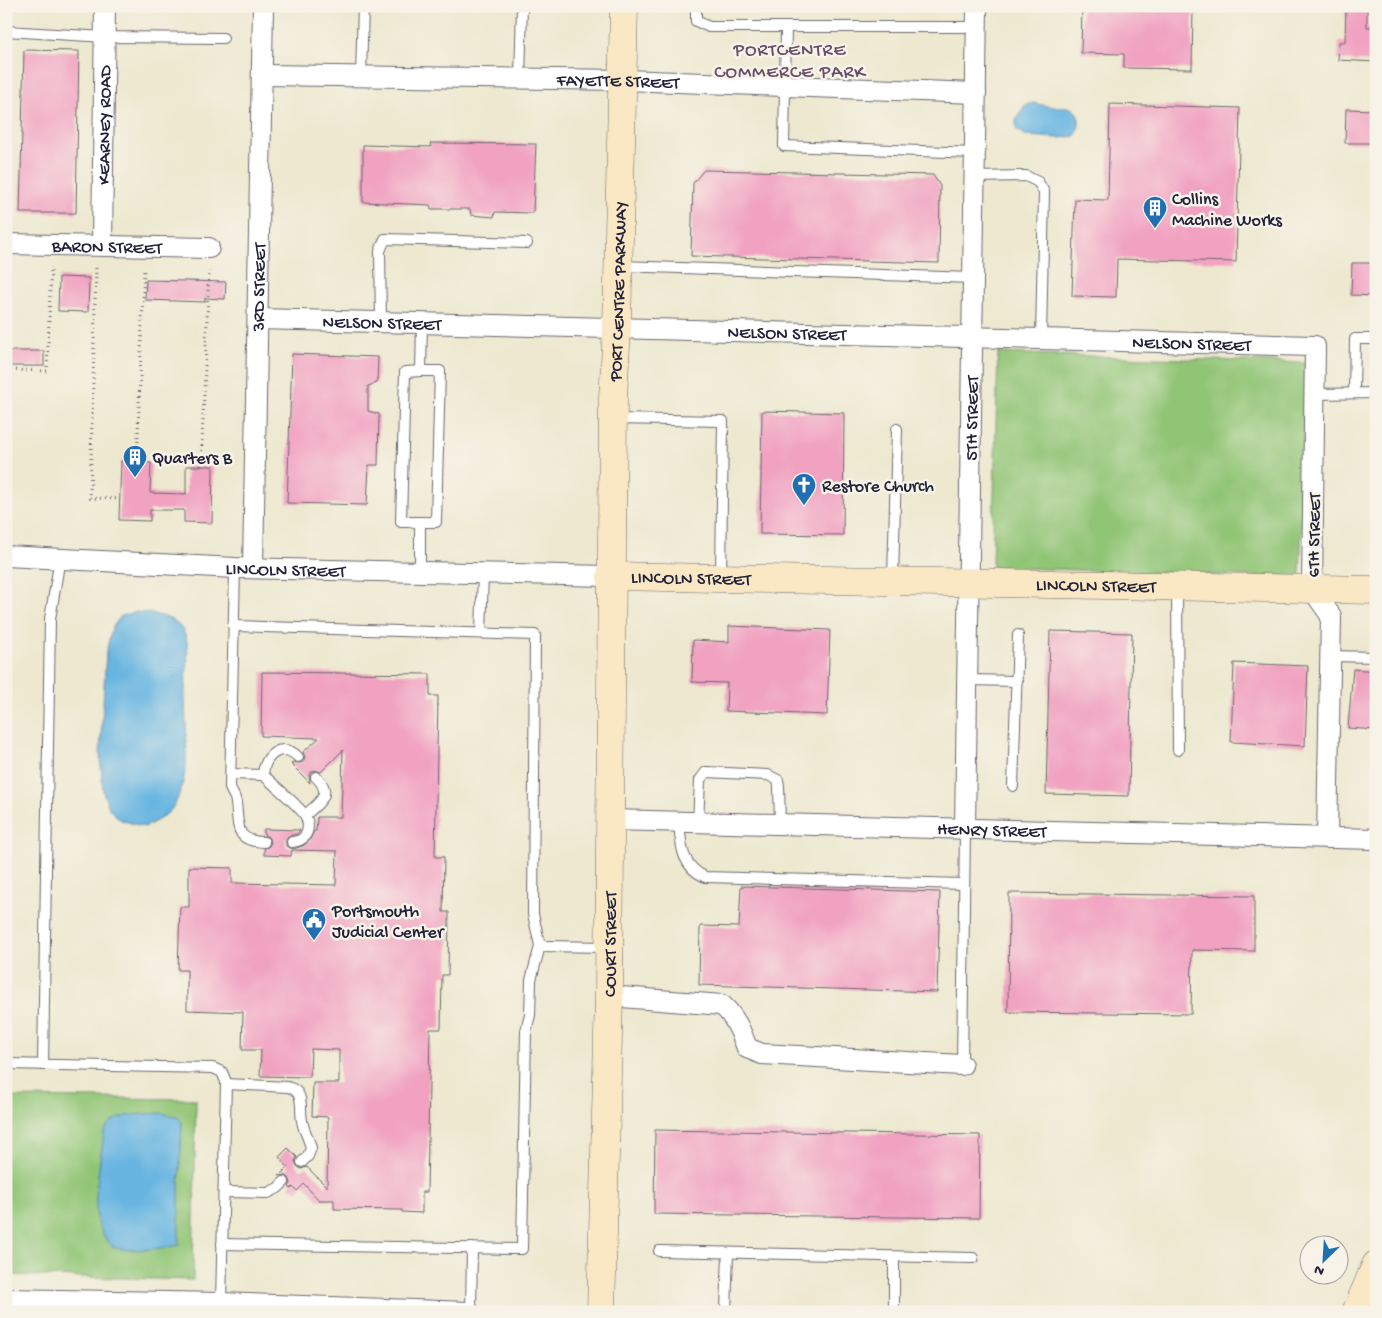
<svg xmlns="http://www.w3.org/2000/svg" width="1382" height="1318" viewBox="0 0 1382 1318" font-family="'Gochi Hand',sans-serif">
<style>
.green{fill:#91c576;stroke:#5a7458;fill-rule:evenodd}
.water{fill:#67b5e1;stroke:#446c8e}
.building{fill:#f1a2c1}
.lines{fill:none;stroke-linecap:round;stroke-linejoin:round}
.lane-casing{stroke:#69676f;stroke-width:12}
.street-casing{stroke:#69676f;stroke-width:22}
.secondary-casing{stroke:#69676f;stroke-width:29}
.path{stroke:#69676f;stroke-width:3;stroke-dasharray:1 4;stroke-linecap:butt}
.lane{stroke:#fff;stroke-width:10}
.street{stroke:#fff;stroke-width:20}
.secondary{stroke:#fae7c3;stroke-width:28}
.labels{text-anchor:middle;stroke-width:5;stroke-linejoin:round;paint-order:stroke}
.street-label{font-size:18px;fill:#22223b;stroke:#f7f3e8}
.poi-label{font-size:18px;fill:#22223b;stroke:#f7f3e8;text-anchor:start}
.neighbourhood-label{font-size:19px;letter-spacing:1px;fill:#6a4f6a;stroke:#f7f3e8}
</style>
<rect width="100%" height="100%" fill="#f7f3e8"/>
<filter id="ink" filterUnits="userSpaceOnUse"><feTurbulence type="fractalNoise" baseFrequency=".02" numOctaves="2"/><feDisplacementMap in="SourceGraphic" scale="10" xChannelSelector="R" yChannelSelector="G"/><feConvolveMatrix kernelMatrix="1 2 1 2 8 2 1 2 1" color-interpolation-filters="sRGB"/></filter>
<filter id="wash" filterUnits="userSpaceOnUse"><feTurbulence type="fractalNoise" baseFrequency=".0096" numOctaves="4" result="noise"/><feDisplacementMap in="SourceGraphic" scale="20" xChannelSelector="R" yChannelSelector="G"/><feGaussianBlur stdDeviation="1.12" result="paint"/><feColorMatrix in="noise" values="0 0 0 0 0 0 0 0 0 0 0 0 0 0 0 0 0 1.4 0 .05"/><feComposite in="paint" operator="in"/></filter>
<g filter="url(#wash)">
<rect width="100%" height="100%" fill="#ede8cf"/>
<!-- green -->
<g class="green">
<path d="M998,353L1307,363L1300,578L992,567Z"/>
<path d="M6,1097L196,1099L193,1280L6,1275ZM182,1122L179,1188L178,1245L97,1196L104,1133Z"/>
</g>
<!-- water -->
<g class="water">
<path d="M1034,103C1041,105 1048,106 1054,107C1058,107 1063,106 1067,107C1082,110 1081,126 1075,136L1059,138L1026,136L1016,129V120L1025,105Z"/>
<path d="M136,612C154,614 177,615 185,635C191,650 185,675 185,692C185,727 193,776 173,807C167,816 154,822 145,827L121,820L110,810L103,792L100,755L106,652L112,628L121,616Z"/>
<path d="M160,1113L177,1116L182,1122L179,1188V1245C165,1248 126,1253 114,1247C106,1243 98,1226 97,1217C93,1197 101,1155 104,1133C112,1112 140,1115 160,1113Z"/>
</g>
<g id="blocks">
<!-- building -->
<g class="building">
<path d="M1082,6H1193L1192,69L1124,68V54L1081,53Z"/>
<path d="M1346,6H1367V27H1376V62L1338,60L1339,42H1345Z"/>
<path d="M24,50L79,51L76,213H20Z"/>
<path d="M1110,104L1240,108L1236,262L1117,259L1116,297L1072,296L1075,199L1108,200Z"/>
<path d="M1346,109L1376,110V143H1345Z"/>
<path d="M430,143L536,144L533,213L495,212L494,217L471,215L470,209H431L430,205L363,202V145L431,147Z"/>
<path d="M704,170L933,175L940,186L939,263L691,256L693,183Z"/>
<path d="M1352,263H1376V296L1351,295Z"/>
<path d="M59,277L89,278L88,312L58,311Z"/>
<path d="M146,280L226,282L225,299L205,298V302L145,300Z"/>
<rect x="6" y="351" width="38" height="15"/>
<path d="M292,354L378,357L377,383L368,386V411L379,414L378,465H369L367,505L287,503Z"/>
<path d="M762,411L844,413L843,535L760,534Z"/>
<path d="M121,461L151,463L150,493L186,494V466H213L212,523L184,522V510H150V521L119,520Z"/>
<path d="M729,626L830,630L827,715L726,711L727,683L692,682L693,640L729,642Z"/>
<path d="M1050,631L1132,633L1129,796L1046,794Z"/>
<path d="M1234,663L1308,666L1305,746L1231,742Z"/>
<path d="M1353,669L1376,671V730L1348,728Z"/>
<path d="M262,672L430,674V696H438L435,857H444L443,912H449L448,975H442L441,1029H430L427,1192H422V1213L402,1212V1210L334,1209V1200H319L304,1184L297,1191L293,1187L291,1189L289,1187L291,1183L289,1178L285,1175L279,1176L288,1167L279,1157L288,1148L297,1157L295,1161L297,1166L301,1169L307,1167L327,1187L328,1117L312,1116L313,1083H339V1050L311,1049L310,1077L260,1076L261,1050H242L243,1012L187,1010V970H178L180,907H189V867L232,868V883L336,885L337,851L292,850L291,856L264,855V849L269,846L271,842L268,837L264,835V829L300,830L297,834L288,836L286,839V846L293,849L303,846L309,841L314,831H316L317,817H341L343,750L321,772L315,770L311,772L309,775L310,783L291,764L293,762L300,763L303,762L305,757L303,752L319,738L261,736Z"/>
<path d="M741,886L940,892L937,992L699,985L700,926L739,927Z"/>
<path d="M1009,893L1254,896V951L1192,950L1191,1014L1008,1012Z"/>
<path d="M655,1130L980,1135L979,1218L654,1214Z"/>
</g>
</g>
</g>
<g filter="url(#ink)">
<use href="#blocks" fill-opacity="0" stroke="#69676f" stroke-width="1"/>
<g class="lines">
<defs>
<g id="lane">
<path d="M696,6V21L709,27H977"/>
<path d="M786,27L784,146L975,153"/>
<path d="M6,31L105,37L223,38"/>
<path d="M361,77L363,6"/>
<path d="M520,79L522,6"/>
<path d="M975,177L1026,176L1038,182L1044,192L1041,339"/>
<path d="M619,266L973,278"/>
<path d="M381,322L380,251L385,239L527,243"/>
<path d="M1354,393L1355,339H1376"/>
<path d="M1314,394L1376,393"/>
<path d="M614,419L723,421L721,577"/>
<path d="M420,522H401L405,372L421,371"/>
<path d="M235,568L230,788C232,793 236,798 236,803C239,826 234,841 264,842"/>
<path d="M420,572V522H436L440,371H421L422,323"/>
<path d="M893,579L897,429"/>
<path d="M1177,587L1178,750"/>
<path d="M481,633L483,573"/>
<path d="M1330,656L1376,657"/>
<path d="M967,680L1017,681"/>
<path d="M231,774L263,775C271,782 303,810 306,817C311,830 306,841 292,842"/>
<path d="M263,775C264,755 282,741 298,757"/>
<path d="M1013,786L1018,635"/>
<path d="M305,815C319,803 334,794 316,777"/>
<path d="M679,822C681,845 681,866 705,877L964,884"/>
<path d="M698,823L700,780L706,772L768,775L778,780L779,786L780,825"/>
<path d="M540,946L609,947"/>
<path d="M6,1064L213,1068L222,1072L226,1082L221,1303"/>
<path d="M43,1065L50,619L60,558"/>
<path d="M962,1065L965,829"/>
<path d="M226,1084L288,1087C307,1092 298,1111 303,1125C305,1133 309,1139 311,1148L308,1156L302,1162"/>
<path d="M224,1192L268,1193L278,1188L284,1182"/>
<path d="M222,1244L522,1249L526,1031L530,1015L531,980L540,946L533,914L535,635L233,626"/>
<path d="M659,1251L973,1258"/>
<path d="M894,1257V1312"/>
<path d="M471,1312L472,1248"/>
<path d="M726,1312L728,1253"/>
</g>
<g id="street">
<path id="s1" d="M262,75L624,80L976,93"/>
<path id="s2" d="M6,244L209,248"/>
<path id="s3" d="M102,245L105,6"/>
<path id="s4" d="M258,319L1315,346L1312,589L1331,616L1327,838"/>
<path id="s5" d="M6,556L235,568L611,576"/>
<path id="s6" d="M253,568L263,6"/>
<path id="s7" d="M610,820L1376,839"/>
<path id="s8" d="M965,829L977,6"/>
<path d="M609,996L722,1005C735,1017 741,1031 747,1048L762,1054L962,1065"/>
<path d="M6,1299L221,1303L469,1312"/>
</g>
<g id="secondary">
<path id="s9" d="M611,576L1376,590"/>
<path id="s10" d="M601,1312L609,996L613,397L617,328L624,6"/>
<path d="M1356,1312L1376,1265"/>
</g>
</defs>
<!-- lane casing -->
<use href="#lane" class="lane-casing"/>
<!-- street casing -->
<use href="#street" class="street-casing"/>
<!-- secondary casing -->
<use href="#secondary" class="secondary-casing"/>
<!-- path -->
<g class="path">
<path d="M96,268L90,498L120,499"/>
<path d="M6,370L47,371L51,267"/>
<path d="M137,462L144,269"/>
<path d="M201,466L209,271"/>
</g>
<!-- lane -->
<use href="#lane" class="lane"/>
<!-- street -->
<use href="#street" class="street"/>
<!-- secondary -->
<use href="#secondary" class="secondary"/>
</g>
</g>
<!-- icons -->
<defs>
<symbol id="building-pin" viewBox="-11 -11 22 30"><path d="M0 17L-7.5 6A9.5 9.5 0 1 1 7.5 6Z" fill="#1f6fb2" stroke="#f7f3e8"/><path d="M-4-6H4V6H1V3H-1V6H-4ZM-2.5-4.3h1.7v1.8h-1.7ZM.8-4.3h1.7v1.8H.8ZM-2.5-1h1.7V.8h-1.7ZM.8-1h1.7V.8H.8Z" fill="#fff"/></symbol>
<symbol id="church-pin" viewBox="-11 -11 22 30"><path d="M0 17L-7.5 6A9.5 9.5 0 1 1 7.5 6Z" fill="#1f6fb2" stroke="#f7f3e8"/><path d="M-1.2-6h2.4v3.5h3.3v2.4h-3.3V6h-2.4V-.1h-3.3v-2.4h3.3Z" fill="#fff"/></symbol>
<symbol id="civic-pin" viewBox="-11 -11 22 30"><path d="M0 17L-7.5 6A9.5 9.5 0 1 1 7.5 6Z" fill="#1f6fb2" stroke="#f7f3e8"/><path d="M-.6-6.5H3V-4.5H.6V-3L4-1V1h2V6H-6V1h2V-1L-.6-3ZM-1.2 2.5V6h2.4V2.5Z" fill="#fff"/></symbol>
</defs>
<g fill-rule="evenodd">
<use href="#building-pin" x="1141" y="194" width="28" height="38"/>
<use href="#building-pin" x="121" y="443" width="28" height="38"/>
<use href="#church-pin" x="790" y="471" width="28" height="38"/>
<use href="#civic-pin" x="300" y="906" width="28" height="38"/>
</g>
<g class="labels">
<!-- street labels -->
<g class="street-label">
<text dy="6" stroke="none"><textPath href="#s1" startOffset="356">FAYETTE STREET</textPath></text>
<text dy="6" stroke="none"><textPath href="#s3" startOffset="120">KEARNEY ROAD</textPath></text>
<text dy="6" stroke="none"><textPath href="#s2" startOffset="101">BARON STREET</textPath></text>
<text dy="6" stroke="none"><textPath href="#s6" startOffset="281">3RD STREET</textPath></text>
<text dy="6" stroke="none"><textPath href="#s10" startOffset="1021">PORT CENTRE PARKWAY</textPath></text>
<text dy="6" stroke="none"><textPath href="#s4" startOffset="124">NELSON STREET</textPath></text>
<text dy="6" stroke="none"><textPath href="#s4" startOffset="529">NELSON STREET</textPath></text>
<text dy="6" stroke="none"><textPath href="#s4" startOffset="934">NELSON STREET</textPath></text>
<text dy="6" stroke="none"><textPath href="#s8" startOffset="411">5TH STREET</textPath></text>
<text transform="translate(1313 535) rotate(-89)" y="6">6TH STREET</text>
<text dy="6" stroke="none"><textPath href="#s5" startOffset="280">LINCOLN STREET</textPath></text>
<text dy="6" stroke="none"><textPath href="#s9" startOffset="80">LINCOLN STREET</textPath></text>
<text dy="6" stroke="none"><textPath href="#s9" startOffset="485">LINCOLN STREET</textPath></text>
<text dy="6" stroke="none"><textPath href="#s7" startOffset="382">HENRY STREET</textPath></text>
<text dy="6" stroke="none"><textPath href="#s10" startOffset="368">COURT STREET</textPath></text>
</g>
<!-- poi labels -->
<g class="poi-label">
<text x="1172" y="204">Collins<tspan x="1172" dy="21">Machine Works</tspan></text>
<text x="152" y="463">Quarters B</text>
<text x="822" y="491">Restore Church</text>
<text x="332" y="916">Portsmouth<tspan x="332" dy="21">Judicial Center</tspan></text>
</g>
<!-- neighbourhood labels -->
<g class="neighbourhood-label">
<text x="790" y="55">PORTCENTRE<tspan x="790" dy="22">COMMERCE PARK</tspan></text>
</g>
</g>
<!-- margin -->
<rect width="1382" height="1318" fill="none" stroke="#f7f3e8" stroke-width="25"/>
<!-- north arrow -->
<g transform="translate(1324 1260) rotate(205)"><circle r="24" fill="#f7f3e8" stroke="#a29fa3"/>
<path d="M0-4L9 19L0 12L-9 19Z" fill="#1f6fb2"/>
<text y="-8" font-size="14" font-weight="bold" text-anchor="middle" fill="#22223b">N</text>
</g>
</svg>
